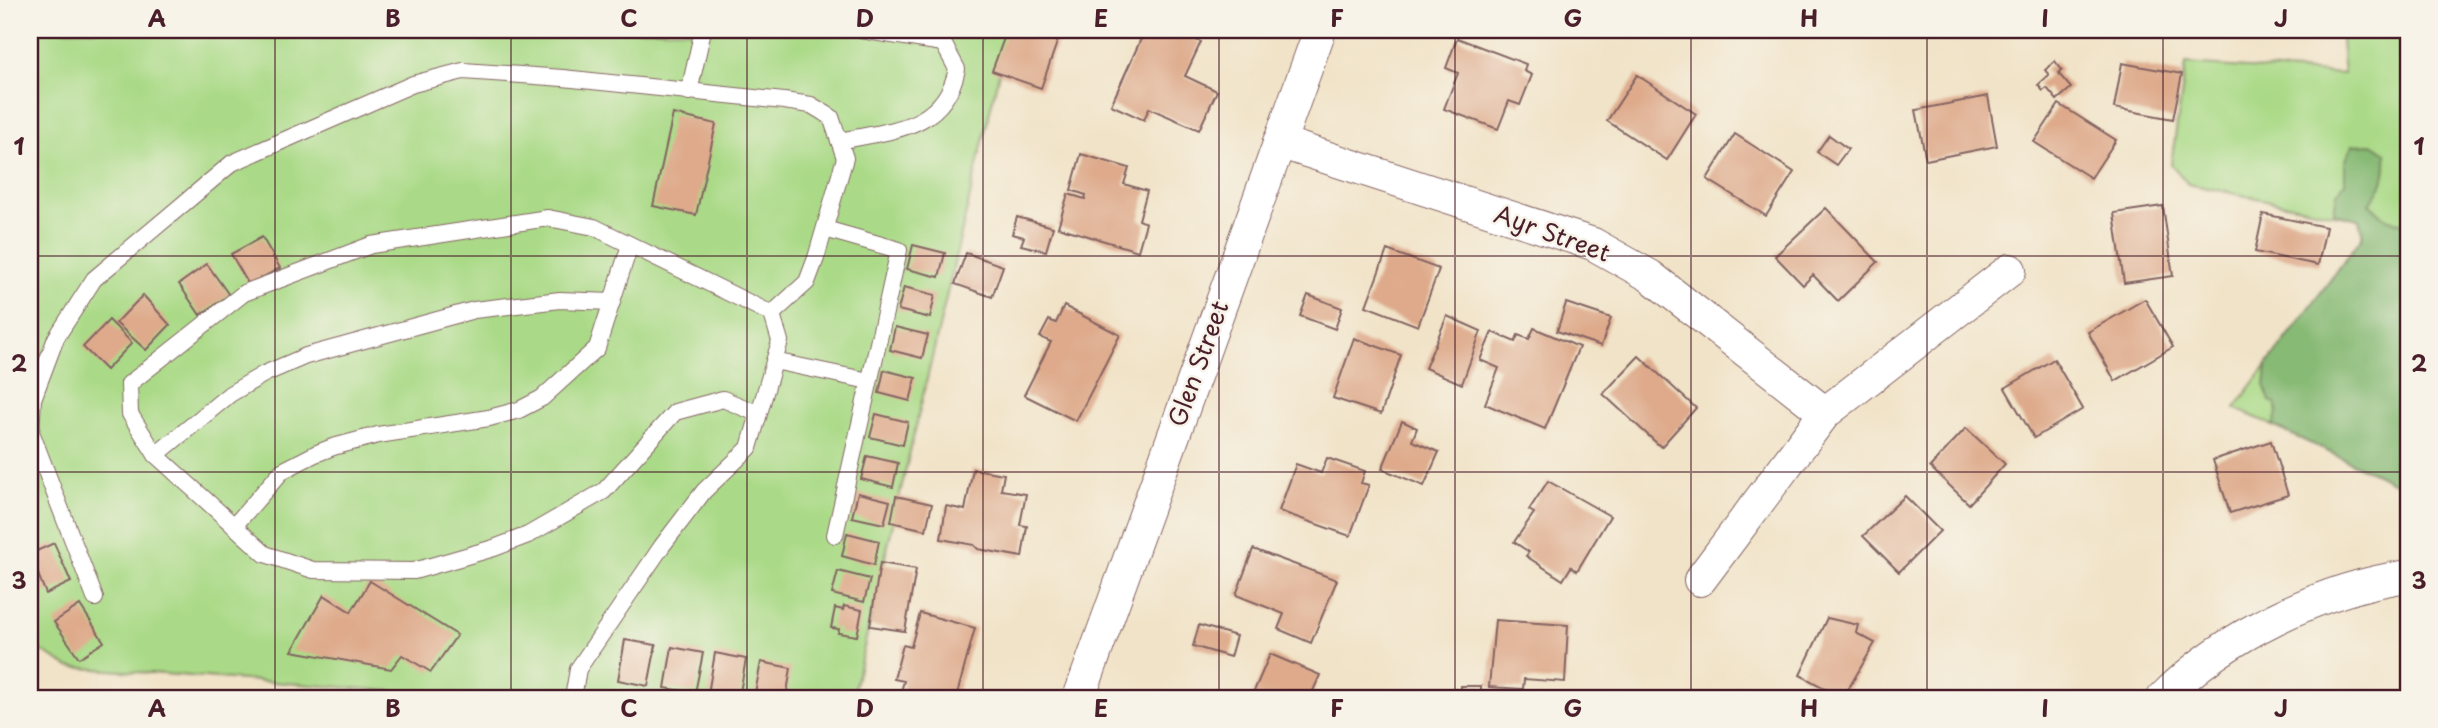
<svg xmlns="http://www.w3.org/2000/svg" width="2438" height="728" viewBox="0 0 2438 728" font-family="'Playpen Sans',sans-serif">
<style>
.green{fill:#aada87;stroke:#7a7c59;stroke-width:2}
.forest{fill:#87ba74;stroke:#686c50;stroke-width:2}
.building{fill:#deaa8b}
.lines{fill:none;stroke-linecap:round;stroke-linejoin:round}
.lane-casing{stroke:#846462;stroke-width:18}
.street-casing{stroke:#846462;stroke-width:34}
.lane{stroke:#fff;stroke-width:16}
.street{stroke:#fff;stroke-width:32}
.grid{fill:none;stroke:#4a1f2b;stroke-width:2;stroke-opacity:0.55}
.labels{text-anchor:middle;stroke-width:5;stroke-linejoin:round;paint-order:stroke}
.street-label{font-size:24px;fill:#4a1f2b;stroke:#f7f3e8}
.neatline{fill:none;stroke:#4a1f2b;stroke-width:2.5}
.grid-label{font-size:23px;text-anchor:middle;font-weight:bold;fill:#4a1f2b}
</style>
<rect width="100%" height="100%" fill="#f7f3e8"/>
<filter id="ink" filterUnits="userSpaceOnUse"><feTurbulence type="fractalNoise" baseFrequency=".0143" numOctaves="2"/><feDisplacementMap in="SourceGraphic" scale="14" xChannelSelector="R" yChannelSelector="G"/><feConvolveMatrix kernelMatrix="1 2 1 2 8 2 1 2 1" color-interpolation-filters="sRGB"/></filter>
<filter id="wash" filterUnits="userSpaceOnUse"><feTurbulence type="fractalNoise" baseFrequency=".00686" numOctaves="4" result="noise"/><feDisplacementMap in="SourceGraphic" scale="28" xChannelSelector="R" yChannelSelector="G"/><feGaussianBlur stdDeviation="1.57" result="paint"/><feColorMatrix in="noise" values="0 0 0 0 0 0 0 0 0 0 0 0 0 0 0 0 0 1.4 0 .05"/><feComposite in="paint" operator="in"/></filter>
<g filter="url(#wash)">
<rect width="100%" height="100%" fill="#f1e3c8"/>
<!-- green -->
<g class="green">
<path d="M30,30H1009L852,698H487L69,667L30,644Z"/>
<path d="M2340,30H2408V489L2235,408L2363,236L2359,219L2188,184L2171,164L2186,64L2344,74Z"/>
</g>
<!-- forest -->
<path class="forest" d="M2372,144L2386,153C2387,174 2384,188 2369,203L2384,217L2408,226V489L2273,426L2278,411L2276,405L2270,401L2265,387L2267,365L2363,236L2359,219L2334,213L2337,193L2345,183V163L2352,145Z"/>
<g id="blocks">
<!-- building -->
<g class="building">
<path d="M1007,30H1048L1060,34L1041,88L992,71Z"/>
<path d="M1145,30H1174L1201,42L1185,76L1217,91L1199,130L1149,108L1144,120L1111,105Z"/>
<path d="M1457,38L1526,64L1524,71L1532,75L1520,105L1509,101L1498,129L1444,109L1458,73L1446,68Z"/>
<path d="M2055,61L2062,70L2058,73L2071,88L2057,100L2047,88L2043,91L2038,85L2049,75L2045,70Z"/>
<path d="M2122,63L2182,74L2173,119L2114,108Z"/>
<path d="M1637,75L1696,114L1667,160L1607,121Z"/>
<path d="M1988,96L1997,146L1926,160L1916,110Z"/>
<path d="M2059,104L2116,140L2091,178L2034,142Z"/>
<path d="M673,114L716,124L696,215L653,206Z"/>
<path d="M1735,134L1794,172L1766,216L1707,179Z"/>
<path d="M1829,135L1848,149L1836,165L1817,152Z"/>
<path d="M1081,154L1129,168L1124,184L1147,191L1139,220L1146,223L1138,251L1058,227L1068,194L1085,199L1086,195L1071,190Z"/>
<path d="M2163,206L2173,276L2124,283L2114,213Z"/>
<path d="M1826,208L1878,262L1838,301L1813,275L1803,285L1775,256Z"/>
<path d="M2263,214L2326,227L2318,265L2255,252Z"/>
<path d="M1017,217L1053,227L1046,251L1021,245L1024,237L1012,234Z"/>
<path d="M262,237L280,268L249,285L231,254Z"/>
<path d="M913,245L945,253L939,277L907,269Z"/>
<path d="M1387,250L1439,269L1418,326L1366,306Z"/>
<path d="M966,253L1003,266L992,297L955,284Z"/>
<path d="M207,264L229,295L200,315L179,284Z"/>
<path d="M904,287L935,295L930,318L898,310Z"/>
<path d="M143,295L170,325L146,350L116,323Z"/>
<path d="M1308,295L1342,308L1335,329L1300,316Z"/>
<path d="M2145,299L2173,347L2115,381L2088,332Z"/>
<path d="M1566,303L1611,318L1601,346L1557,331Z"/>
<path d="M1064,306L1120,335L1076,421L1024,395L1051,342L1040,337L1049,320L1056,323Z"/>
<path d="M1447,316L1481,331L1462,384L1425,368Z"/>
<path d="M109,320L132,343L106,370L83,347Z"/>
<path d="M895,327L928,335L922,358L890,350Z"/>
<path d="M1534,328L1579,347L1545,429L1485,404L1499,368L1480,360L1492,332L1515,342L1518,335L1529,339Z"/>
<path d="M1354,338L1401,355L1381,414L1333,398Z"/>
<path d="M1639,356L1696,408L1661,447L1603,394Z"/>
<path d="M2054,359L2083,409L2034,438L2005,388Z"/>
<path d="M884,370L916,378L910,401L879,393Z"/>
<path d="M876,414L908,422L903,445L870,437Z"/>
<path d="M1402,421L1417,428L1412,441L1439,452L1424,486L1382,469Z"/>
<path d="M1966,428L2005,464L1969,504L1930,467Z"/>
<path d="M2271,441L2288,495L2230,513L2213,460Z"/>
<path d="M867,456L898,463L893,487L861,479Z"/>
<path d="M1327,458L1365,471L1361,483L1369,485L1350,536L1279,511L1296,464L1321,473Z"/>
<path d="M973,469L1004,474L1001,490L1026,494L1020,525L1027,526L1022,557L978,549L974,545L941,539L946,506L965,510Z"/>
<path d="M1548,481L1610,516L1577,571L1571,567L1563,580L1526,556L1529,552L1514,542L1534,513L1529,510Z"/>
<path d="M858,493L890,501L884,524L852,517Z"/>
<path d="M896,496L932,504L926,530L891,522Z"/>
<path d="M1905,496L1940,531L1899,572L1863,536Z"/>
<path d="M847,533L879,541L874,565L842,556Z"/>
<path d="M54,543L71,582L46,594L30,554Z"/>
<path d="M1253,549L1337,580L1311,643L1278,629L1284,614L1236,595Z"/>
<path d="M880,563L916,569L905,631L870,626Z"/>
<path d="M838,571L870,579L864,602L832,594Z"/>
<path d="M370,581L457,635L431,672L402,655L391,669L292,651L324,595L351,612Z"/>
<path d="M80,605L104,642L79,658L54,622Z"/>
<path d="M844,606L862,610L857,636L838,633L839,629L831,628L835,608L843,610Z"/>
<path d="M920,613L975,628L956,698H899L904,681L894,679L903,645L911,647Z"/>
<path d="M1827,618L1858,625L1856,633L1875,643L1843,698L1800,675Z"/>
<path d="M1495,620L1568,625L1565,682L1524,679L1523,689L1489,687Z"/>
<path d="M1199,625L1236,636L1230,657L1193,646Z"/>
<path d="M625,640L656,645L648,686L618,680Z"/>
<path d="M672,647L703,653L695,693L665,688Z"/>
<path d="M715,653L746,659L739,698L708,694Z"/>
<path d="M1270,654L1320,675L1310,698H1251Z"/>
<path d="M761,662L791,668L786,698H754Z"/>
<rect x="1461" y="686" width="20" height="12"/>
<path d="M95,692V698H64L63,695Z"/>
<path d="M2408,693V698H2372V695Z"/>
</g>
</g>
</g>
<g filter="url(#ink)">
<use href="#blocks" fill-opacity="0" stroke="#846462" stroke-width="2"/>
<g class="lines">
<defs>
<g id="lane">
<path d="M689,92L703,30"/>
<path d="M839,141C891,130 944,130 957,69L943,43L861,30"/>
<path d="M825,229L899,250L835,535"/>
<path d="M774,361L869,381"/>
<path d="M156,455L230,394L264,374L306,356L474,310L560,300L612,302"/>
<path d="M234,526L282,471L315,454L333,447L378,435L489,418L519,410L542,398L597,348L630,245"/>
<path d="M95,598L31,432L33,399L56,338L94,279L232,163L413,84L463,71L563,78L784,101L811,105L831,117L845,158L816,258L807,282L772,314"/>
<path d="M573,698L578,669L662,546L704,491L749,448L780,341L772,314L594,227L548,218L371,245L244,293L129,384L130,414L156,455L265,554L313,570L414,571L494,548L528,535L604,491L675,412L723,399L759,414"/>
</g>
<g id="street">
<path d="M1279,142L1593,244L1650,276L1825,413L1700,580"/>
<path d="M1825,413L2010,270"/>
<path d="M1079,698L1320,30"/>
<path d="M2163,698C2223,636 2323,588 2408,576"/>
</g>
</defs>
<!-- lane casing -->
<use href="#lane" class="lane-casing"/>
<!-- street casing -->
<use href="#street" class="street-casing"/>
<!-- lane -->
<use href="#lane" class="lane"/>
<!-- street -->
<use href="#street" class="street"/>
</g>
</g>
<!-- grid -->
<path class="grid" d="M275,30V698M511,30V698M747,30V698M983,30V698M1219,30V698M1455,30V698M1691,30V698M1927,30V698M2163,30V698M30,256H2408M30,472H2408"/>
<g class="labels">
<!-- street labels -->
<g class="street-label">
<text transform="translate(1552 234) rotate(20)" y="8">Ayr Street</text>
<text transform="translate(1199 364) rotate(-70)" y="8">Glen Street</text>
</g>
</g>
<!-- margin -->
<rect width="2438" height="728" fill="none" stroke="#f7f3e8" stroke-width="77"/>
<rect x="38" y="38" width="2362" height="652" class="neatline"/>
<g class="grid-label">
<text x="157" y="27">A</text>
<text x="393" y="27">B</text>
<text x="629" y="27">C</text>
<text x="865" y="27">D</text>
<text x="1101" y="27">E</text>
<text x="1337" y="27">F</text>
<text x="1573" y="27">G</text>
<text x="1809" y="27">H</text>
<text x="2045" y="27">I</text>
<text x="2281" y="27">J</text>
<text x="19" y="155">1</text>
<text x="2419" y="155">1</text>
<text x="19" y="372">2</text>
<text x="2419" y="372">2</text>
<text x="19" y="589">3</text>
<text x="2419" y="589">3</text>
<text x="157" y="717">A</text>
<text x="393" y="717">B</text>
<text x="629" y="717">C</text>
<text x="865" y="717">D</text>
<text x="1101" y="717">E</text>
<text x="1337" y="717">F</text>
<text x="1573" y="717">G</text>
<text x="1809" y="717">H</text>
<text x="2045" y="717">I</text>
<text x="2281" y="717">J</text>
</g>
</svg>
